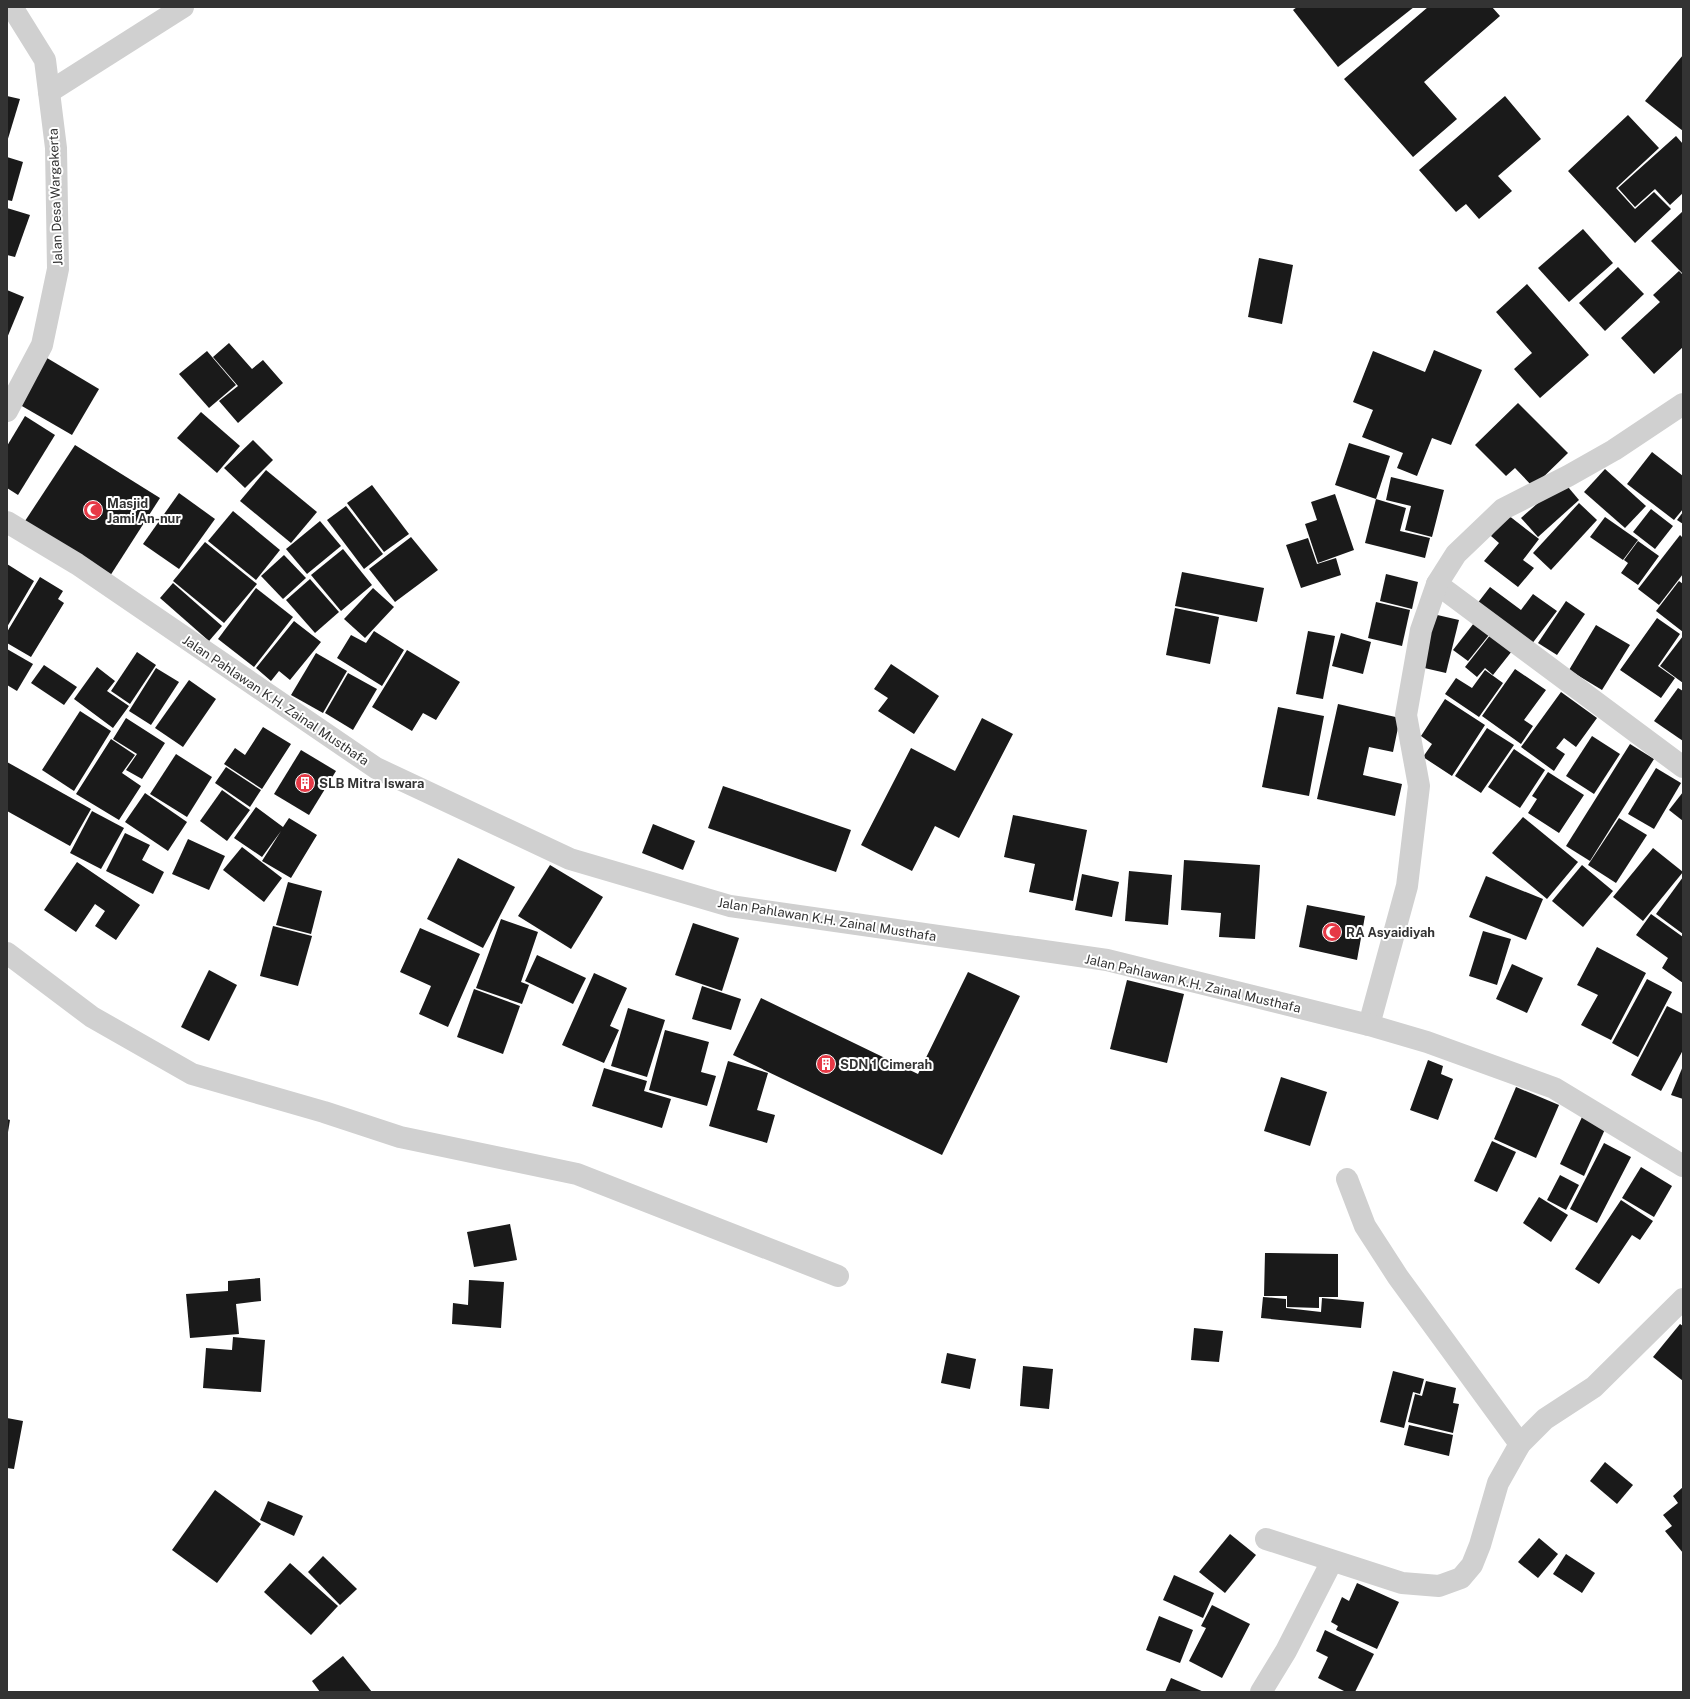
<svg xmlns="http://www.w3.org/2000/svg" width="1690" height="1699" viewBox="0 0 1690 1699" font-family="'Public Sans',sans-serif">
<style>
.building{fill:#1a1a1a}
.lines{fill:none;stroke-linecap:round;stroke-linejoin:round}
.minor{stroke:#d0d0d0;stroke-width:22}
.tertiary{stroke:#d0d0d0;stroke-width:22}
.labels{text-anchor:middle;stroke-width:4;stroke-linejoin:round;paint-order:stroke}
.street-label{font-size:13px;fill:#333;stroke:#fff}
.poi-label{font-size:13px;font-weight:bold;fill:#333;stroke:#fff;text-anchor:start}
</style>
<rect width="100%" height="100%" fill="#fff"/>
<!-- building -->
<g class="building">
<path d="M1297,7H1414L1338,67L1293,10Z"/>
<path d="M1428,7H1492L1500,16L1424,82L1457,119L1413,157L1344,79Z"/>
<path d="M1683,55V131L1645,101Z"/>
<path d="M7,96L20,99L7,142Z"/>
<path d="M1505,96L1541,139L1498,176L1512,191L1479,219L1466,204L1456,212L1419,170Z"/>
<path d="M1628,115L1659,148L1616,188L1635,209L1654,192L1671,209L1635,243L1568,171Z"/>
<path d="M1676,136L1683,144V193L1670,205L1655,189L1635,207L1618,188Z"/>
<path d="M7,157L23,162L12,201L7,200Z"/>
<path d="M7,208L30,215L15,257L7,255Z"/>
<path d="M1683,211V274L1651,241Z"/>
<path d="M1583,229L1613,263L1569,302L1538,268Z"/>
<path d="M1259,258L1293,265L1282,324L1248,317Z"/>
<path d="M1618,267L1644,294L1605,331L1579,303Z"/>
<path d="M1679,271L1683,275V347L1654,374L1621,338L1660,302L1653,295Z"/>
<path d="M1527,284L1589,355L1540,398L1514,369L1532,353L1496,312Z"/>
<path d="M7,290L24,297L7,338Z"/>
<path d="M229,343L252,369L263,360L283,383L238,423L219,401L238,386L213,357Z"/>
<path d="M1434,350L1482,370L1451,445L1432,438L1417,476L1397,468L1403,453L1362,437L1373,410L1353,402L1373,351L1425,372Z"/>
<path d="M207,351L236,385L209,408L179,374Z"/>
<path d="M42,355L99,389L72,435L15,402Z"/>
<path d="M1518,403L1568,453L1533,487L1515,468L1506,476L1475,445Z"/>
<path d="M201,412L240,446L217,473L177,438Z"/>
<path d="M25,416L55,435L18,495L7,488V446Z"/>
<path d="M253,440L273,460L245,488L224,468Z"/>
<path d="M1349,443L1390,456L1376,499L1335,485Z"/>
<path d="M75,445L160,498L110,576L25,521Z"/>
<path d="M1652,452L1683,476V509L1674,520L1627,484Z"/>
<path d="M1605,469L1646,506L1625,528L1584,492Z"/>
<path d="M266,470L317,512L291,543L240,501Z"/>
<path d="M1391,477L1444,490L1432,537L1405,530L1411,506L1386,500Z"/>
<path d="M1563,481L1579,500L1538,537L1521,518Z"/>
<path d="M372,485L409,534L384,552L347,503Z"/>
<path d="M179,493L215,519L179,569L143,544Z"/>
<path d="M1335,494L1354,550L1318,563L1305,524L1317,520L1311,502Z"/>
<path d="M1376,499L1406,508L1400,531L1430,538L1425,558L1365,543Z"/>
<path d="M1579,503L1597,520L1551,570L1533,553Z"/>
<path d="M346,506L383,554L364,569L327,520Z"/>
<path d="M1651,509L1673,526L1655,549L1633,532Z"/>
<path d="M233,511L280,550L256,580L208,541Z"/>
<path d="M1683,512V524L1677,520Z"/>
<path d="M1508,515L1539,539L1523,560L1534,568L1518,587L1484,561L1499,543L1491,536Z"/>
<path d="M1605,517L1638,540L1623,560L1590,537Z"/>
<path d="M320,521L341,546L307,574L286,549Z"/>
<path d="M1680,535L1683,538V574L1659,605L1638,589Z"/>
<path d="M411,537L438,570L395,602L369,569Z"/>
<path d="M1308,538L1317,564L1336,558L1341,575L1301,588L1286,545Z"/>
<path d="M1638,541L1659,556L1638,585L1621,573L1628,563L1624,560Z"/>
<path d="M205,542L257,584L224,623L173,581Z"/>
<path d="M343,549L372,585L341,611L311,575Z"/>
<path d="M284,555L306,578L283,599L261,576Z"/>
<path d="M7,564L34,581L7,627Z"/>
<path d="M1182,572L1264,588L1257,622L1175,606Z"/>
<path d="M1386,574L1418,582L1412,609L1380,601Z"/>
<path d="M40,577L63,591L58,599L64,603L31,657L7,643V632Z"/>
<path d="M310,579L339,612L315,633L286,600Z"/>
<path d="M1679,581L1683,584V632L1656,611Z"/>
<path d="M173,583L222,626L209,641L160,598Z"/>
<path d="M1490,587L1521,610L1533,594L1557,611L1528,649L1473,609Z"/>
<path d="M256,588L293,617L254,667L218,639Z"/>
<path d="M373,588L394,607L365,638L344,619Z"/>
<path d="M1566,601L1585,614L1557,655L1538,643Z"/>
<path d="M1376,602L1410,610L1402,646L1368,638Z"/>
<path d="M1175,608L1219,617L1210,664L1166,655Z"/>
<path d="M1433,614L1459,620L1446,673L1420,667Z"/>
<path d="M1657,618L1680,634L1658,666L1675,678L1661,698L1620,670Z"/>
<path d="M294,621L321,642L290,680L279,671L271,681L256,668Z"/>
<path d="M1474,623L1489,635L1468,661L1453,650Z"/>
<path d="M1596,625L1630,645L1602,690L1569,670Z"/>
<path d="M374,631L404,650L382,686L337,658L351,635L366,643Z"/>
<path d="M1308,631L1335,636L1323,699L1296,694Z"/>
<path d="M1341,633L1371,642L1363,674L1332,666Z"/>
<path d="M1491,634L1512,651L1493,675L1485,668L1477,677L1465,667Z"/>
<path d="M1683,636V683L1660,666Z"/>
<path d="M7,649L33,664L17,691L7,685Z"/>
<path d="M407,650L460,682L436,720L423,713L412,731L372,707Z"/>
<path d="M137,652L156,665L130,704L111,691Z"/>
<path d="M316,653L347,671L323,713L291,695Z"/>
<path d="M891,664L939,696L914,734L878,711L888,698L874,689Z"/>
<path d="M44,665L77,687L64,705L31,683Z"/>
<path d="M97,667L115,681L107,691L129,706L113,728L74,699Z"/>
<path d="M156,668L179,682L151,725L129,711Z"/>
<path d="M1515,669L1546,690L1524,720L1533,726L1521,744L1482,716Z"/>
<path d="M1485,670L1503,683L1479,717L1445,694L1456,678L1472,688Z"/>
<path d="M348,673L377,689L353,730L325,713Z"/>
<path d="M189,680L216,699L183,747L155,728Z"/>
<path d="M1678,688L1683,691V741L1654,721Z"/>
<path d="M1561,692L1597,718L1576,747L1564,738L1556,748L1565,754L1554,771L1521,747Z"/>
<path d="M1445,699L1485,725L1452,776L1423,757L1432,744L1421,736Z"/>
<path d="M1338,704L1400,718L1393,752L1369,747L1363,775L1402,784L1395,816L1317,799Z"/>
<path d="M1278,707L1324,716L1309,796L1262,787Z"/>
<path d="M80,711L111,731L74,791L42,770Z"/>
<path d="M126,718L165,743L142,779L126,770L137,754L113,739Z"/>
<path d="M982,718L1013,734L959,838L935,826L912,871L861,845L911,748L955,771Z"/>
<path d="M263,727L291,744L262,789L224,764L235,748L245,755Z"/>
<path d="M1487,728L1514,745L1481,793L1455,776Z"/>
<path d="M1592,736L1620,754L1594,794L1566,776Z"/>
<path d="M111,739L135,755L122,773L141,786L119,820L76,794Z"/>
<path d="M1630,744L1654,759L1590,861L1566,846Z"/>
<path d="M1514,749L1545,770L1520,808L1488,787Z"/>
<path d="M301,750L336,771L309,815L274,794Z"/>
<path d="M176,754L212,777L187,817L150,794Z"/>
<path d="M7,762L91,809L70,846L7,811Z"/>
<path d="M226,767L261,790L250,807L215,783Z"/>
<path d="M1656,768L1681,783L1654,829L1628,814Z"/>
<path d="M1548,772L1584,795L1559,833L1528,813L1537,799L1532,796Z"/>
<path d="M723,786L851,830L836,872L708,828Z"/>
<path d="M222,790L250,810L227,841L200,821Z"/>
<path d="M1683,792V821L1669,810Z"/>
<path d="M145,793L187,822L168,851L125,822Z"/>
<path d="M256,807L283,827L289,818L317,835L291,878L262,861L281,831L262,857L234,838Z"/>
<path d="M92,811L124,828L101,869L70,853Z"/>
<path d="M1013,815L1087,830L1073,901L1029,892L1035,864L1004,857Z"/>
<path d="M1523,817L1578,862L1547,899L1492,853Z"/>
<path d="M1619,818L1647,835L1616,883L1588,865Z"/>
<path d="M653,824L695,841L683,870L642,853Z"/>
<path d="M125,833L150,845L142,860L164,872L153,894L106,871Z"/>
<path d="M188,839L225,856L209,890L172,874Z"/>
<path d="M242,847L282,878L264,902L223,870Z"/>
<path d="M1653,848L1683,872L1643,921L1613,897Z"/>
<path d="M458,858L515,887L483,948L427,919Z"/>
<path d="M1184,860L1260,865L1255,939L1219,937L1221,913L1181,910Z"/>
<path d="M77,862L140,905L116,940L95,926L105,911L95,904L76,932L44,910Z"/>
<path d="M550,865L603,897L571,949L518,916Z"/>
<path d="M1582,865L1613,891L1583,927L1552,901Z"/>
<path d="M1129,871L1172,875L1168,925L1125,921Z"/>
<path d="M1082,874L1119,882L1112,917L1075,910Z"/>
<path d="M1486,876L1543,899L1526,940L1469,917Z"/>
<path d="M1683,877V934L1656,914Z"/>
<path d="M288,882L322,891L311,934L276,925Z"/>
<path d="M1307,905L1365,916L1357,960L1299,947Z"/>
<path d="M1651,914L1683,937V983L1662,968L1668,958L1636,935Z"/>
<path d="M501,919L538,932L521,982L529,985L522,1004L476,988Z"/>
<path d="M693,923L739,938L722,991L675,975Z"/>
<path d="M273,926L312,936L298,986L260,976Z"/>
<path d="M420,928L480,954L448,1027L419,1014L431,986L400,972Z"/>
<path d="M1483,931L1511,939L1497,985L1469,976Z"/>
<path d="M1597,947L1646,973L1611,1040L1581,1025L1598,995L1577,985Z"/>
<path d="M537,955L586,978L573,1004L525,981Z"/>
<path d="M1512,964L1543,978L1527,1013L1496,999Z"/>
<path d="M209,970L237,985L209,1041L181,1027Z"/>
<path d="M968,972L1020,996L942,1155L733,1055L761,998L918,1074Z"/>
<path d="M594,973L627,988L610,1026L619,1030L604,1063L562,1045Z"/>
<path d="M1647,979L1672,992L1638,1057L1612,1043Z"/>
<path d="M1127,980L1184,994L1167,1063L1110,1049Z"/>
<path d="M702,986L741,999L731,1030L692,1019Z"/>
<path d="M474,989L520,1006L503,1054L457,1037Z"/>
<path d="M1667,1006L1683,1014V1050L1661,1091L1631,1075Z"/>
<path d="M628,1008L665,1020L647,1077L611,1066Z"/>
<path d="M665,1030L709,1042L701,1072L716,1076L707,1106L649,1090Z"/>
<path d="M1428,1060L1443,1066L1441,1074L1453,1079L1438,1120L1410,1110Z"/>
<path d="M728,1061L768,1073L757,1110L775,1115L767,1143L709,1126Z"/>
<path d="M1683,1066V1099L1671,1095Z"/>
<path d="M604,1068L647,1081L644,1091L671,1099L662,1128L592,1106Z"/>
<path d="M1281,1077L1327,1092L1310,1146L1264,1131Z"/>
<path d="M1516,1087L1559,1105L1536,1158L1494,1139Z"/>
<path d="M1582,1117L1606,1127L1584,1176L1560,1164Z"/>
<path d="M7,1119L10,1120L8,1132H7Z"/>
<path d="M1492,1141L1516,1152L1497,1192L1474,1181Z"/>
<path d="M1604,1143L1631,1157L1597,1223L1570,1209Z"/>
<path d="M1641,1167L1672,1186L1654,1217L1622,1198Z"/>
<path d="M1560,1175L1579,1185L1566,1210L1547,1200Z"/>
<path d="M1539,1197L1568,1215L1551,1242L1523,1223Z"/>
<path d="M1621,1200L1653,1221L1640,1240L1632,1235L1599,1284L1575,1269Z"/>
<path d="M510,1224L517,1260L474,1267L467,1232Z"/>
<path d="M1265,1253L1338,1254V1297H1318H1319V1308L1287,1307V1295V1296H1264Z"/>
<path d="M260,1278L261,1301L236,1304L239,1334L190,1338L186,1294L228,1291V1281Z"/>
<path d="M469,1280L504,1282L501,1328L452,1324L453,1303L468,1305Z"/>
<path d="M1263,1297L1286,1299V1308L1321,1312L1322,1298L1364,1302L1361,1328L1261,1318Z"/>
<path d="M1680,1324L1683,1326V1381L1653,1357Z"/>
<path d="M1194,1328L1223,1331L1219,1362L1191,1360Z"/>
<path d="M233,1337L265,1340L261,1392L203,1388L206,1348L232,1350Z"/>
<path d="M947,1353L976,1359L970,1389L941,1383Z"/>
<path d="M1023,1366L1053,1369L1049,1409L1020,1406Z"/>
<path d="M1393,1371L1424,1379L1420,1394L1413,1392L1404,1428L1380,1422Z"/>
<path d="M1426,1381L1456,1388L1453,1403L1459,1404L1453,1433L1408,1422L1415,1394L1422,1396Z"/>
<path d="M7,1418L23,1421L14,1469L7,1468Z"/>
<path d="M1409,1425L1453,1435L1449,1456L1404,1445Z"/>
<path d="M1605,1462L1633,1485L1617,1504L1590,1481Z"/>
<path d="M1683,1487V1553L1665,1531L1672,1526L1663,1515L1678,1503L1673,1496Z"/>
<path d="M215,1490L261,1524L217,1583L172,1550Z"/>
<path d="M268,1501L303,1516L294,1536L260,1520Z"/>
<path d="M1230,1534L1256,1555L1225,1593L1199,1572Z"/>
<path d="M1539,1538L1558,1554L1538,1578L1518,1562Z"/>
<path d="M1566,1554L1595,1573L1582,1593L1553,1574Z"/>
<path d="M323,1556L357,1589L340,1605L308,1572Z"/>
<path d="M290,1563L338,1606L311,1635L264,1592Z"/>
<path d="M1174,1575L1214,1593L1203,1618L1163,1600Z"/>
<path d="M1357,1583L1399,1602L1377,1649L1336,1630L1338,1626L1331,1622L1342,1597L1349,1601Z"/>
<path d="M1212,1605L1250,1624L1222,1678L1189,1661L1206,1628L1201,1626Z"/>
<path d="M1159,1616L1193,1630L1180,1663L1146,1650Z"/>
<path d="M1325,1630L1374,1654L1355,1692H1346L1318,1678L1328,1657L1316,1651Z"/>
<path d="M343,1656L372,1692H320L312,1681Z"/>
<path d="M1171,1678L1204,1692H1165Z"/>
</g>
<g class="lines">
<!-- minor -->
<g class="minor">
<path d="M49,92L183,7"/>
<path d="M7,411L42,345L58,269L56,148L45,60L12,7"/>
<path d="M1437,584L1683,767"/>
<path d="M7,953L92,1017L192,1074L324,1112L400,1137L577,1174L838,1276"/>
<path d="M1369,1025L1407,886L1419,786L1406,715L1421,630L1437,584L1456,554L1503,509L1568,476L1614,450L1683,404"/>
<path d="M1347,1179L1365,1226L1398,1277L1520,1444"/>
<path d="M1266,1539L1402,1583L1439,1586L1461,1578L1472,1565L1480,1545L1498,1483L1520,1444L1545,1419L1594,1387L1683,1299"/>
<path d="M1261,1692L1286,1651L1332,1561"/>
</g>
<!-- tertiary -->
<path class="tertiary" d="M7,522L77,564L376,768L570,859L730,906L1107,960L1369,1025L1427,1042L1554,1088L1683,1166"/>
</g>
<!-- icons -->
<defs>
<symbol id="mosque-disc" viewBox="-11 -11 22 22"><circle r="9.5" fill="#e63946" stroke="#fff"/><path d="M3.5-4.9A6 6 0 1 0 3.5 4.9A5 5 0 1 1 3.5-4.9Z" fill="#fff"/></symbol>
<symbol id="building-disc" viewBox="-11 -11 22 22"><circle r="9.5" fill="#e63946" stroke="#fff"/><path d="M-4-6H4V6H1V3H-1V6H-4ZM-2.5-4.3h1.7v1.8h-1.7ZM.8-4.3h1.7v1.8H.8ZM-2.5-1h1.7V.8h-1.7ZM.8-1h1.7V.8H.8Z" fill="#fff"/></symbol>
</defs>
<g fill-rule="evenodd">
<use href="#mosque-disc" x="82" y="499" width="22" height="22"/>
<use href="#building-disc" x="294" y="772" width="22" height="22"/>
<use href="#mosque-disc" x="1321" y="921" width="22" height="22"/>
<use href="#building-disc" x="815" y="1053" width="22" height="22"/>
</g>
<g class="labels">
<!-- street labels -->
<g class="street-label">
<text transform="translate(55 197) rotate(-92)" y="5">Jalan Desa Wargakerta</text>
<text transform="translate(276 700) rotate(34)" y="5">Jalan Pahlawan K.H. Zainal Musthafa</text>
<text transform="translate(827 919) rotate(9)" y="5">Jalan Pahlawan K.H. Zainal Musthafa</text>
<text transform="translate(1193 983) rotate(13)" y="5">Jalan Pahlawan K.H. Zainal Musthafa</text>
</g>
<!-- poi labels -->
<g class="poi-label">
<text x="107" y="508">Masjid<tspan x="107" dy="15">Jami An-nur</tspan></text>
<text x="319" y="788">SLB Mitra Iswara</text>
<text x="1346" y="937">RA Asyaidiyah</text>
<text x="840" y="1069">SDN 1 Cimerah</text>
</g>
</g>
<!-- border -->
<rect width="1690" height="1699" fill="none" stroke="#333333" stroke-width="16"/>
</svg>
